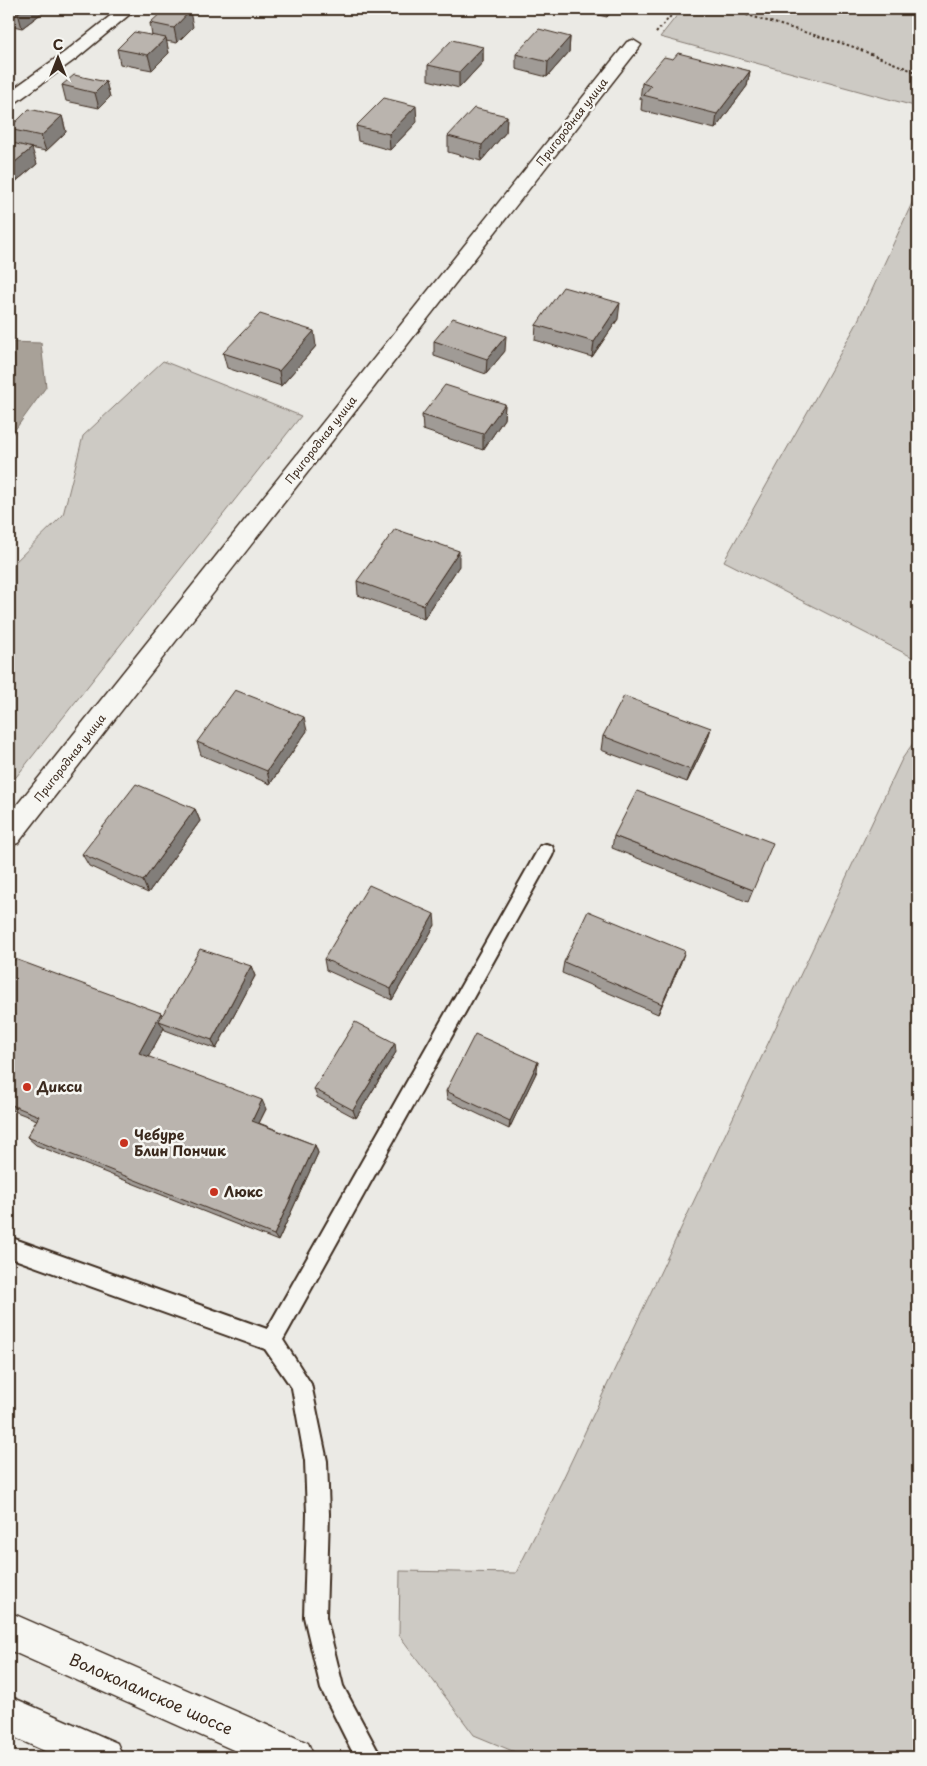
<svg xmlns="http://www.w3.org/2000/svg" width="927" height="1766" viewBox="0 0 927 1766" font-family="'Playpen Sans',sans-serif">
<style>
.green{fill:#cdcac4;stroke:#847a71}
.water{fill:#a8a198;stroke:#7c7167}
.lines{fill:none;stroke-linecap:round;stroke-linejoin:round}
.service-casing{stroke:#3b2a1e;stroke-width:4}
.minor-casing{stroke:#3b2a1e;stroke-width:3}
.primary-casing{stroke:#3b2a1e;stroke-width:3}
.path{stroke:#3b2a1e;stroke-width:2;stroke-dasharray:2.5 2.5;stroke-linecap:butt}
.service{fill:#f6f6f2;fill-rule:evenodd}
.minor{fill:#f6f6f2;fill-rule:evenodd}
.primary{fill:#f6f6f2;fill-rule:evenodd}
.wall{fill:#a09b96;stroke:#3b2a1e}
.shaded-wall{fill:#827e7a;stroke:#3b2a1e}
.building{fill:#bab4ae;stroke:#3b2a1e}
.poi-dot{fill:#c8321e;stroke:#f6f6f2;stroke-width:2}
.labels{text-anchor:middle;stroke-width:5;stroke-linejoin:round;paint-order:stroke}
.far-street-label{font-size:11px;fill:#3b2a1e;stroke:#f6f6f2}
.poi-label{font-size:14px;font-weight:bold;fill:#3b2a1e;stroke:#f6f6f2;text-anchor:start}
.near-street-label{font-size:16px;fill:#3b2a1e;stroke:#f6f6f2}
</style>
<rect width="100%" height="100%" fill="#ebeae5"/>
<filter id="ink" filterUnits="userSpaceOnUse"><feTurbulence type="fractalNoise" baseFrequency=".02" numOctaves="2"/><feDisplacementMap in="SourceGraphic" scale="10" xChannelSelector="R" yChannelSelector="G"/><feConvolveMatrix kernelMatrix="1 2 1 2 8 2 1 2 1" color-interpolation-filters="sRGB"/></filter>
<g filter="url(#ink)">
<!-- green -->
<g class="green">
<path d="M682,9H918V107L660,37Z"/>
<path d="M918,190V660L724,561L855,327Z"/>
<path d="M163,361L301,416L9,786V568L63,515L83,436Z"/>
<path d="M918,736V1757H527L474,1735L399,1635L400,1571L516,1573L561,1483L902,759Z"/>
</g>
<!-- water -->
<path class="water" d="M9,342L41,343L46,387L9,438Z"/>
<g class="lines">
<defs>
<path id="service" d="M546,844L552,846L554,851L552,856L283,1340L311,1384L327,1461L329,1514L326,1617L343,1686L381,1757H355L321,1689L304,1617L307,1514L305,1461L292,1388L265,1349L9,1257V1237L267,1329L540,846Z"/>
<g id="minor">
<path d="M119,9H136L77,58L15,103L9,104V92L65,52Z"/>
<path d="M633,40L641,45L639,48L18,843L9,846V815L627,42Z"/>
</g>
<g id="primary">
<path d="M9,1612L308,1743L314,1757H249L9,1650Z"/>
<path d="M9,1696L117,1743L123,1757H58L9,1735Z"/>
</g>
</defs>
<!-- service casing -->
<use href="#service" class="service-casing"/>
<!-- minor casing -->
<use href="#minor" class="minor-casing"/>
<!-- primary casing -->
<use href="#primary" class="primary-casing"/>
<!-- path -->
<g class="path">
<path d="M727,9L851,46L918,73"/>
<path d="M656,33L677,9"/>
</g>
<!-- service -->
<use href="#service" class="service"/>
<!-- minor -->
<use href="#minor" class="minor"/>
<!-- primary -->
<use href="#primary" class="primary"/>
</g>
<!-- wall -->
<g class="wall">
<path d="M9,9H46V10L22,28L9,25Z"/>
<path d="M576,9H614L607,17L576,10Z"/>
<path d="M150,23L193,27L177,43L166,41L169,53L152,70L120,64L117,49L152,36Z"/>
<path d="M570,37L569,52L547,77L516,69V54Z"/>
<path d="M483,47V62L459,88L428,80V65Z"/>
<path d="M673,59L750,71L747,86L715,129L641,110L642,99H640L642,83Z"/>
<path d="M106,82L110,97L99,108L66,101L62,85Z"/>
<path d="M62,116L66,132L46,151L30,148L37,164L9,187V142L13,143L9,131V128Z"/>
<path d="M507,116L506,132L481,161L448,152V136Z"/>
<path d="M417,122L390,150L358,141L356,126Z"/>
<path d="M618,319L592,357L535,340L536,325Z"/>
<path d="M434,341L505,351L486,374L434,356Z"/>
<path d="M316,346L281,386L227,368L223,353Z"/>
<path d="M505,404L504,419L483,450L423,430L422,415Z"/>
<path d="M459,566L424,619L358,595L357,581Z"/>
<path d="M711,728L707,741L687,782L601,750L603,736Z"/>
<path d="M307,731L270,784L201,755L197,742Z"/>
<path d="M195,809L200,821L148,893L89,866L82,854Z"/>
<path d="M614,836L753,890L748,902L612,848Z"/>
<path d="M435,925L392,1000L326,970L324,959Z"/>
<path d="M564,962H681L658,1014L562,973Z"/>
<path d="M251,966L255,976L216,1049L165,1030L164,1028L148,1057L266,1109L259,1123L315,1145L318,1153L278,1241L36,1145L27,1137L37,1120L9,1109V968L161,1013L163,1015Z"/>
<path d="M396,1052L356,1118L317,1097L314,1089Z"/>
<path d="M537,1071L509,1129L447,1099L446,1091Z"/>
</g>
<!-- shaded-wall -->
<g class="shaded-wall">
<path d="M23,9H46V10L22,28L18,13Z"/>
<path d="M607,9H614L607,17Z"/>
<path d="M190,11L193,27L177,43L174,28Z"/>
<path d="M570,37L569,52L547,77L548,62Z"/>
<path d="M166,38L169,53L152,70L148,55Z"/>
<path d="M483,47V62L459,88V72Z"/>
<path d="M750,71L747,86L715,129L717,114Z"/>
<path d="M106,82L110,97L99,108L95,93Z"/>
<path d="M416,106L417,122L390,150L389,134Z"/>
<path d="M62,116L66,132L46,151L41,136Z"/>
<path d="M507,116L506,132L481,161L482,145Z"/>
<path d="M32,148L37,164L9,187V167Z"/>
<path d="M620,303L618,319L592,357L594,342Z"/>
<path d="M314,331L316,346L281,386L279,371Z"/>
<path d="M506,336L505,351L486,374L487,359Z"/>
<path d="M505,404L504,419L483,450V434Z"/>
<path d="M459,551V566L424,619L423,605Z"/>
<path d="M304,717L307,731L270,784L267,771Z"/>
<path d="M711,728L707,741L687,782L691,770Z"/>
<path d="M195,809L200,821L148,893L143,881Z"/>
<path d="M434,914L435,925L392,1000L391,989Z"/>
<path d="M685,951L681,962L658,1014L662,1004Z"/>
<path d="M251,966L255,976L216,1049L212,1040Z"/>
<path d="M161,1013L167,1023L159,1021L164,1028L145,1063L139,1053Z"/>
<path d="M395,1043L396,1052L356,1118L353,1110Z"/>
<path d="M538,1062L537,1071L509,1129L510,1121Z"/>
<path d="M262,1100L266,1109L256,1129L252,1121Z"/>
<path d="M315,1145L318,1153L278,1241L274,1235Z"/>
</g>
<!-- building -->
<g class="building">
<path d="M9,9H23L18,13L9,11Z"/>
<path d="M165,9H175L190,11L174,28L150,23Z"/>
<path d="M539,29L570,37L548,62L516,54Z"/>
<path d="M134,32L166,38L148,55L117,49Z"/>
<path d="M452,40L483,47L459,72L428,65Z"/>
<path d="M678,53L750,71L717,114L643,95L651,86L642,83L664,57L673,59Z"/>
<path d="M74,75L106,82L95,93L62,85Z"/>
<path d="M384,98L416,106L389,134L356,126Z"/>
<path d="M474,108L507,116L482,145L448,136Z"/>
<path d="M29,109L62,116L41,136L9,129Z"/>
<path d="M9,142L32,148L9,167Z"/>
<path d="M563,287L620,303L594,342L536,325Z"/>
<path d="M260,314L314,331L279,371L223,353Z"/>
<path d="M453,318L506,336L487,359L434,341Z"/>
<path d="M445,385L505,404L483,434L422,415Z"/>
<path d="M395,529L459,551L423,605L357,581Z"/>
<path d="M235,690L304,717L267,771L197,742Z"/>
<path d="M624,696L711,728L691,770L603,736Z"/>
<path d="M136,784L195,809L143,881L82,854Z"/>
<path d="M637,791L773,843L753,890L614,836Z"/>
<path d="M369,885L434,914L391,989L324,959Z"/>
<path d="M588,911L685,951L662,1004L564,962Z"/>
<path d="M200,949L251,966L212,1040L159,1021Z"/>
<path d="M15,959L161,1013L139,1053L262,1100L252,1121L315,1145L274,1235L27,1137L39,1116L9,1104V968Z"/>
<path d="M355,1022L395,1043L353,1110L314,1089Z"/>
<path d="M475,1034L538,1062L510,1121L446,1091Z"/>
</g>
</g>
<!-- markers -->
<g class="poi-dot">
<circle cx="27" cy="1087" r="5"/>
<circle cx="124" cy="1143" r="5"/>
<circle cx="214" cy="1192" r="5"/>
</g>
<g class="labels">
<!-- far-street labels -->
<g class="far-street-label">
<text transform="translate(572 122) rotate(-52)" y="4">Пригородная улица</text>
<text transform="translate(321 440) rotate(-52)" y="4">Пригородная улица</text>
<text transform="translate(70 758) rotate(-52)" y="4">Пригородная улица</text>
</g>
<!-- poi labels -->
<g class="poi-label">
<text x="37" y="1092">Дикси</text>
<text x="134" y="1140">Чебуре<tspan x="134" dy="16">Блин Пончик</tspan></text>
<text x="224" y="1197">Люкс</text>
</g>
<!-- near-street labels -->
<g class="near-street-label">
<text transform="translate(151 1694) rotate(24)" y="6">Волоколамское шоссе</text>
</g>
</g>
<!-- margin -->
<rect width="927" height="1766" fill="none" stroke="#f6f6f2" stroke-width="30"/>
<rect x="15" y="15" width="897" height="1736" fill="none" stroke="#3b2a1e" stroke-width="2" filter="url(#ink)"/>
<!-- north arrow -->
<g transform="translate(58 58)" stroke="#f6f6f2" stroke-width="4" paint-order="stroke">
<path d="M0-4L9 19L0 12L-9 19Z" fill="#3b2a1e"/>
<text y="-8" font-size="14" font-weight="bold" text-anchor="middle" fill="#3b2a1e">С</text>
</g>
</svg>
